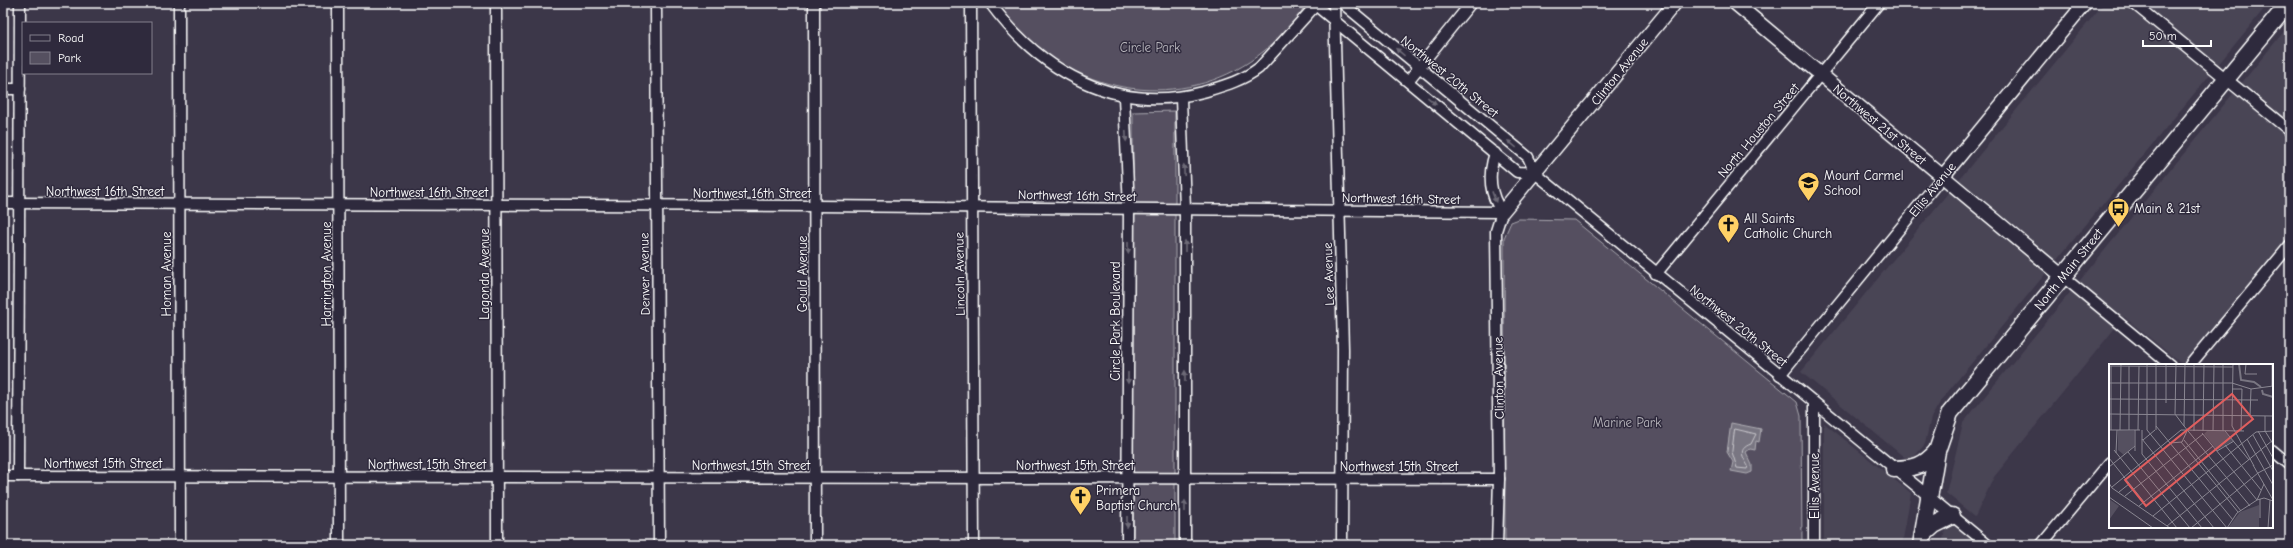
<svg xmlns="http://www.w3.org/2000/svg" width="2293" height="548" viewBox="0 0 2293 548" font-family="'Comic Neue',sans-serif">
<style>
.built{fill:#494455}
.green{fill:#555060;stroke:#aaa8b0}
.water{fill:#797682;stroke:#afadb4}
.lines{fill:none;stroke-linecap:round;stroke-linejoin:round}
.shore{stroke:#c9c8cd;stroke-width:1}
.minor-casing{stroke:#fff;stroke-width:13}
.tertiary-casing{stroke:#fff;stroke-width:16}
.primary-casing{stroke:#fff;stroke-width:19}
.minor{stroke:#2f2a3d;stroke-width:10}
.tertiary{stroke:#2f2a3d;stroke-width:13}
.primary{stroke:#2f2a3d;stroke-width:16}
.oneway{fill:#6d6a77}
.labels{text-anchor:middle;stroke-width:3;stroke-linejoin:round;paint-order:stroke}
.park-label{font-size:13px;fill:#bbb9bf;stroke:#2f2a3d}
.street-label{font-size:13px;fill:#fff;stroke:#2f2a3d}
.poi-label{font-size:13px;fill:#fff;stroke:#2f2a3d;text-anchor:start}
.inset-river{fill:none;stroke:#797682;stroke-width:2}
.inset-road{fill:none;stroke:#8a8792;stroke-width:1}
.view{fill:#e05e5e;fill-opacity:0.15;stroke:#e05e5e;stroke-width:2}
.inset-edge{fill:none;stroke:#fff;stroke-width:2}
</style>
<rect width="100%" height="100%" fill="#3c3749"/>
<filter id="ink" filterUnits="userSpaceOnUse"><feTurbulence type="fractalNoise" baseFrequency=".025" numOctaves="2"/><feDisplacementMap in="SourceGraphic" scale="8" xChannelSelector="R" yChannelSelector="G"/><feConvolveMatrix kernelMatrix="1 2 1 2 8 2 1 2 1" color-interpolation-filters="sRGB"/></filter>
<g filter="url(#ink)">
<!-- built -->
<g class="built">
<path d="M2104,3H2269L1942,399L1931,418L1925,444L1910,462L1801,372Z"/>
<path d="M2290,24V236L2183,365L2124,317L1994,477L1975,517L1946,493L1963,423Z"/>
<path d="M1824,423L1911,493L1902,545H1824Z"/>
<path d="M1947,520L1978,545H1942Z"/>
</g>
<!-- green -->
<g class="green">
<path d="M997,3H1303L1304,6C1299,20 1275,42 1264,51C1191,111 1087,99 1022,33C1013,24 1004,14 997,3Z"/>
<path d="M1175,111V545H1133V112Z"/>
<path d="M1519,219L1574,220L1797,402L1801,416L1802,545H1505L1504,238L1511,222Z"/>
</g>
<!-- water -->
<path class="water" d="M1731,423L1761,429L1759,442L1756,441L1755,450L1750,449L1746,452L1752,465V472L1747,474L1731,471L1733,462L1727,452Z"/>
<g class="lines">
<!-- shore -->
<path class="shore" d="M1735,429L1756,434L1751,444C1737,449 1743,457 1748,466L1747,469L1737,468L1732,452Z"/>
<defs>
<g id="minor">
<path d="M179,3L180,545"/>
<path d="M338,3L339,545"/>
<path d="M496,3L497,545"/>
<path d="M656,3L659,545"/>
<path d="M814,3L815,545"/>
<path d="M971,3L974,545"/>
<path d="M990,3C1041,72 1117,115 1203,92C1223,86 1242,81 1259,68L1316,5"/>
<path d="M1313,3L1517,172L1535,173"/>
<path d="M1334,3L1343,349L1342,545"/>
<path d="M1342,3L1528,157L1535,173L1988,545"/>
<path d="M2133,3L2290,131"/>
<path d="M1408,81L1471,3"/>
<path d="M3,89H20"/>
<path d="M1124,97L1129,209L1127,545"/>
<path d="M1181,98L1185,209V545"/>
<path d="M1495,153C1488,174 1489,194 1502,212"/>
<path d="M3,203L815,206L1502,212"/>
<path d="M1656,274L1879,3"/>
<path d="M2062,276L2170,365"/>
<path d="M2190,365L2290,245"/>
<path d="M1780,375L1943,176"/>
<path d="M2272,450L2290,465"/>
<path d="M3,476L1499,479"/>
<path d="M18,476L20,3"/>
<path d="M1497,545L1499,479L1496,231L1502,212"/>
<path d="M1814,545V404"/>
<path d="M2041,545L2110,462"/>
</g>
<g id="tertiary">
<path d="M1735,3L2062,276"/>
<path d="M1943,176L2085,3"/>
<path d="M1502,212L1675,3"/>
</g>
<g id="primary">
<path d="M1894,469C1915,468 1923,467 1937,451"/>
<path d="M1923,535L1934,525L1952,516"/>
<path d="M1921,545L1937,451L1950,413L2289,3"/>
</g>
</defs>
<!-- minor casing -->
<use href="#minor" class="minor-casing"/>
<!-- tertiary casing -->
<use href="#tertiary" class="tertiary-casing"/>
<!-- primary casing -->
<use href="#primary" class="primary-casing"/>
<!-- minor -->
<use href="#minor" class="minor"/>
<!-- tertiary -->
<use href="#tertiary" class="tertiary"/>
<!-- primary -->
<use href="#primary" class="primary"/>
</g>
<!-- one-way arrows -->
<defs><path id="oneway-solid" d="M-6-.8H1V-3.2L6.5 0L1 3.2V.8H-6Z"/></defs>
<g class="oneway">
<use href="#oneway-solid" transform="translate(1400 52) rotate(-140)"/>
<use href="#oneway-solid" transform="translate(1432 101) rotate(40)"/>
<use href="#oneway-solid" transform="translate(1126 136) rotate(88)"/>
<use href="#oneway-solid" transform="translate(1512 144) rotate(-141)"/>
<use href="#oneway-solid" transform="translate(1184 170) rotate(-92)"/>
<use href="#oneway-solid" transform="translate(1494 197) rotate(70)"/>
<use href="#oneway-solid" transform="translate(1185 246) rotate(-90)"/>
<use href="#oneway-solid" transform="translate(1128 248) rotate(90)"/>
<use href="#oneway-solid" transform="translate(1185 376) rotate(-90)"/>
<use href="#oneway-solid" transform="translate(1128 378) rotate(90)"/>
<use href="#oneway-solid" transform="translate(1185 506) rotate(-90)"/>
<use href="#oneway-solid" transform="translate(1127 522) rotate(90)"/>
</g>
</g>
<!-- icons -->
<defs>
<symbol id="school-pin" viewBox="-11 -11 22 30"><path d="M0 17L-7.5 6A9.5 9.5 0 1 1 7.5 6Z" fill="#ffd166" stroke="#2f2a3d"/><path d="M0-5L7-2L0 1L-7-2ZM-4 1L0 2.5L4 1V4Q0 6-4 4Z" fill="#111"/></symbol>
<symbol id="bus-pin" viewBox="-11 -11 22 30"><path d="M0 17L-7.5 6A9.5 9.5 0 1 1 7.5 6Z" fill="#ffd166" stroke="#2f2a3d"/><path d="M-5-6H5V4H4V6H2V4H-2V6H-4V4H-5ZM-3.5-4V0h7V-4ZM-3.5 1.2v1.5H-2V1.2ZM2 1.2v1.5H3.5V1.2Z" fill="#111"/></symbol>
<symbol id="church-pin" viewBox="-11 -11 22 30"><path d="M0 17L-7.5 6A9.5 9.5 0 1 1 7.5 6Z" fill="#ffd166" stroke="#2f2a3d"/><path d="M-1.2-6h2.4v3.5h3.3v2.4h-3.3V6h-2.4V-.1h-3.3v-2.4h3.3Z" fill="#111"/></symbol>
</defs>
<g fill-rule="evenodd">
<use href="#school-pin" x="1796" y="170" width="25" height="34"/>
<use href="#bus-pin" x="2106" y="196" width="25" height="34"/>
<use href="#church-pin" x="1716" y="212" width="25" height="34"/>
<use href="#church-pin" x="1068" y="484" width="25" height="34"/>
</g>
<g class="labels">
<!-- park labels -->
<g class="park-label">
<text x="1150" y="52">Circle Park</text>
<text x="1627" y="427">Marine Park</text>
</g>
<!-- street labels -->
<g class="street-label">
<text transform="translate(1619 71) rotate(-51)" y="5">Clinton Avenue</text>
<text transform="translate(1450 76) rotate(39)" y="5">Northwest 20th Street</text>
<text transform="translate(1880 124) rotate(40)" y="5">Northwest 21st Street</text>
<text transform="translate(1758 130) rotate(-50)" y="5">North Houston Street</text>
<text transform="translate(1932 189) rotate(-51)" y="5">Ellis Avenue</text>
<text x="105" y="196">Northwest 16th Street</text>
<text x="429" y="197">Northwest 16th Street</text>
<text x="752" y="198">Northwest 16th Street</text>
<text transform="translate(1077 195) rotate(1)" y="5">Northwest 16th Street</text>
<text transform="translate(1401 198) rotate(1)" y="5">Northwest 16th Street</text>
<text transform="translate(2068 269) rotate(-51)" y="5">North Main Street</text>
<text transform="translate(166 274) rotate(-90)" y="5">Homan Avenue</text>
<text transform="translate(326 274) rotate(-90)" y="5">Harrington Avenue</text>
<text transform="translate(484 274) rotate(-90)" y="5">Lagonda Avenue</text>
<text transform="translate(644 274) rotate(-91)" y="5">Denver Avenue</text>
<text transform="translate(802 274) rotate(-90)" y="5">Gould Avenue</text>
<text transform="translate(959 274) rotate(-91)" y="5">Lincoln Avenue</text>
<text transform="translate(1328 274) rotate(-92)" y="5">Lee Avenue</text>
<text transform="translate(1115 321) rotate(-90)" y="5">Circle Park Boulevard</text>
<text transform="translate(1739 325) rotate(39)" y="5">Northwest 20th Street</text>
<text transform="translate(1498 378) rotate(-91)" y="5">Clinton Avenue</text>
<text x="103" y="468">Northwest 15th Street</text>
<text x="427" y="469">Northwest 15th Street</text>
<text x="751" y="470">Northwest 15th Street</text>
<text x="1075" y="470">Northwest 15th Street</text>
<text x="1399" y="471">Northwest 15th Street</text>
<text transform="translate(1814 486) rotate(-90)" y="5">Ellis Avenue</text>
</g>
<!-- poi labels -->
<g class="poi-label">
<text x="1824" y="180">Mount Carmel<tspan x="1824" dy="15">School</tspan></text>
<text x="2134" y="213">Main &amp; 21st</text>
<text x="1744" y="223">All Saints<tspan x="1744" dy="15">Catholic Church</tspan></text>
<text x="1096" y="495">Primera<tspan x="1096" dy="15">Baptist Church</tspan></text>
</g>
</g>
<!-- overview -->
<g transform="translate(2109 364)">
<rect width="164" height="164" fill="#3c3749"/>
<path d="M9,66L25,67V82L15,91L9,86ZM98,67H115L124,77L108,86L95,70ZM0,135L10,142L0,156ZM150,141V164H119L131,148Z" fill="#555060"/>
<path class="inset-river" d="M130,0L132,16L145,18L152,23M153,26L154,30L164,33"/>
<path class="inset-road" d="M38,0V66L118,164M67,0L66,50L75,62M76,0L75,62L141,142M124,0L123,62L145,102M137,0L136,10H148M0,2L124,3M0,19H123M123,19L142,25L164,22M163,22V0M123,25H133L132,67M0,35L149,36M57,39V0M0,50L164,52M141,52L142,25M156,52V67L164,80M47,62L124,156M0,66H31M2,66V2M11,66L12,0M20,66V2M29,66L30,2M33,66V90L93,164M47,66V0M85,67V0M94,67L95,0M104,67L105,0M114,67V0M116,67L140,96M149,67L164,94M93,69L148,136M144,71L164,107M33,75L105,164M138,75L164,121M34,76L46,66M75,76L132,147M72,78L129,148M61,79L73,78L78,67M116,81L152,126M5,86L68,164M26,87V66M108,87L125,77M19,88L81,164M7,89L8,66M0,94L35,138M144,101L164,136M0,103L26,82M149,109L164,101M0,119L3,124L61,164M3,123L72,66L135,67M10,128L20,120M16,132L94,70M0,133L44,164M148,136L155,120M30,142L104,82M44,152L147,68L164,67M151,154V135M58,162L164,76M82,164L149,109M118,164L128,149L148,136L155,134L164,137M159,164L161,136"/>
<path class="view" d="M123,30L144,55L37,142L16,116Z"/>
<rect width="164" height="164" class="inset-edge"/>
</g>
<!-- margin -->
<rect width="2293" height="548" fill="none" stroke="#2f2a3d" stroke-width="16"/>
<rect x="8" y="8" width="2277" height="532" fill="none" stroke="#fff" stroke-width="1.5" filter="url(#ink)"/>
<!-- legend -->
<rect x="22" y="22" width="130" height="52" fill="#2f2a3d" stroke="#827f8b"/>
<rect x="30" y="35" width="20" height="6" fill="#2f2a3d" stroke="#827f8b"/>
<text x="58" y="42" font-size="12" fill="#ffffff">Road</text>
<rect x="30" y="52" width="20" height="12" fill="#555060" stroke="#827f8b"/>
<text x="58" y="62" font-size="12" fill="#ffffff">Park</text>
<!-- scale -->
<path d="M2143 40v6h68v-6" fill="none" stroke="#ffffff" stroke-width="2"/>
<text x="2149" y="40" font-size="12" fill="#ffffff" stroke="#2f2a3d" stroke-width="3" paint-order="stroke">50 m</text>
</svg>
